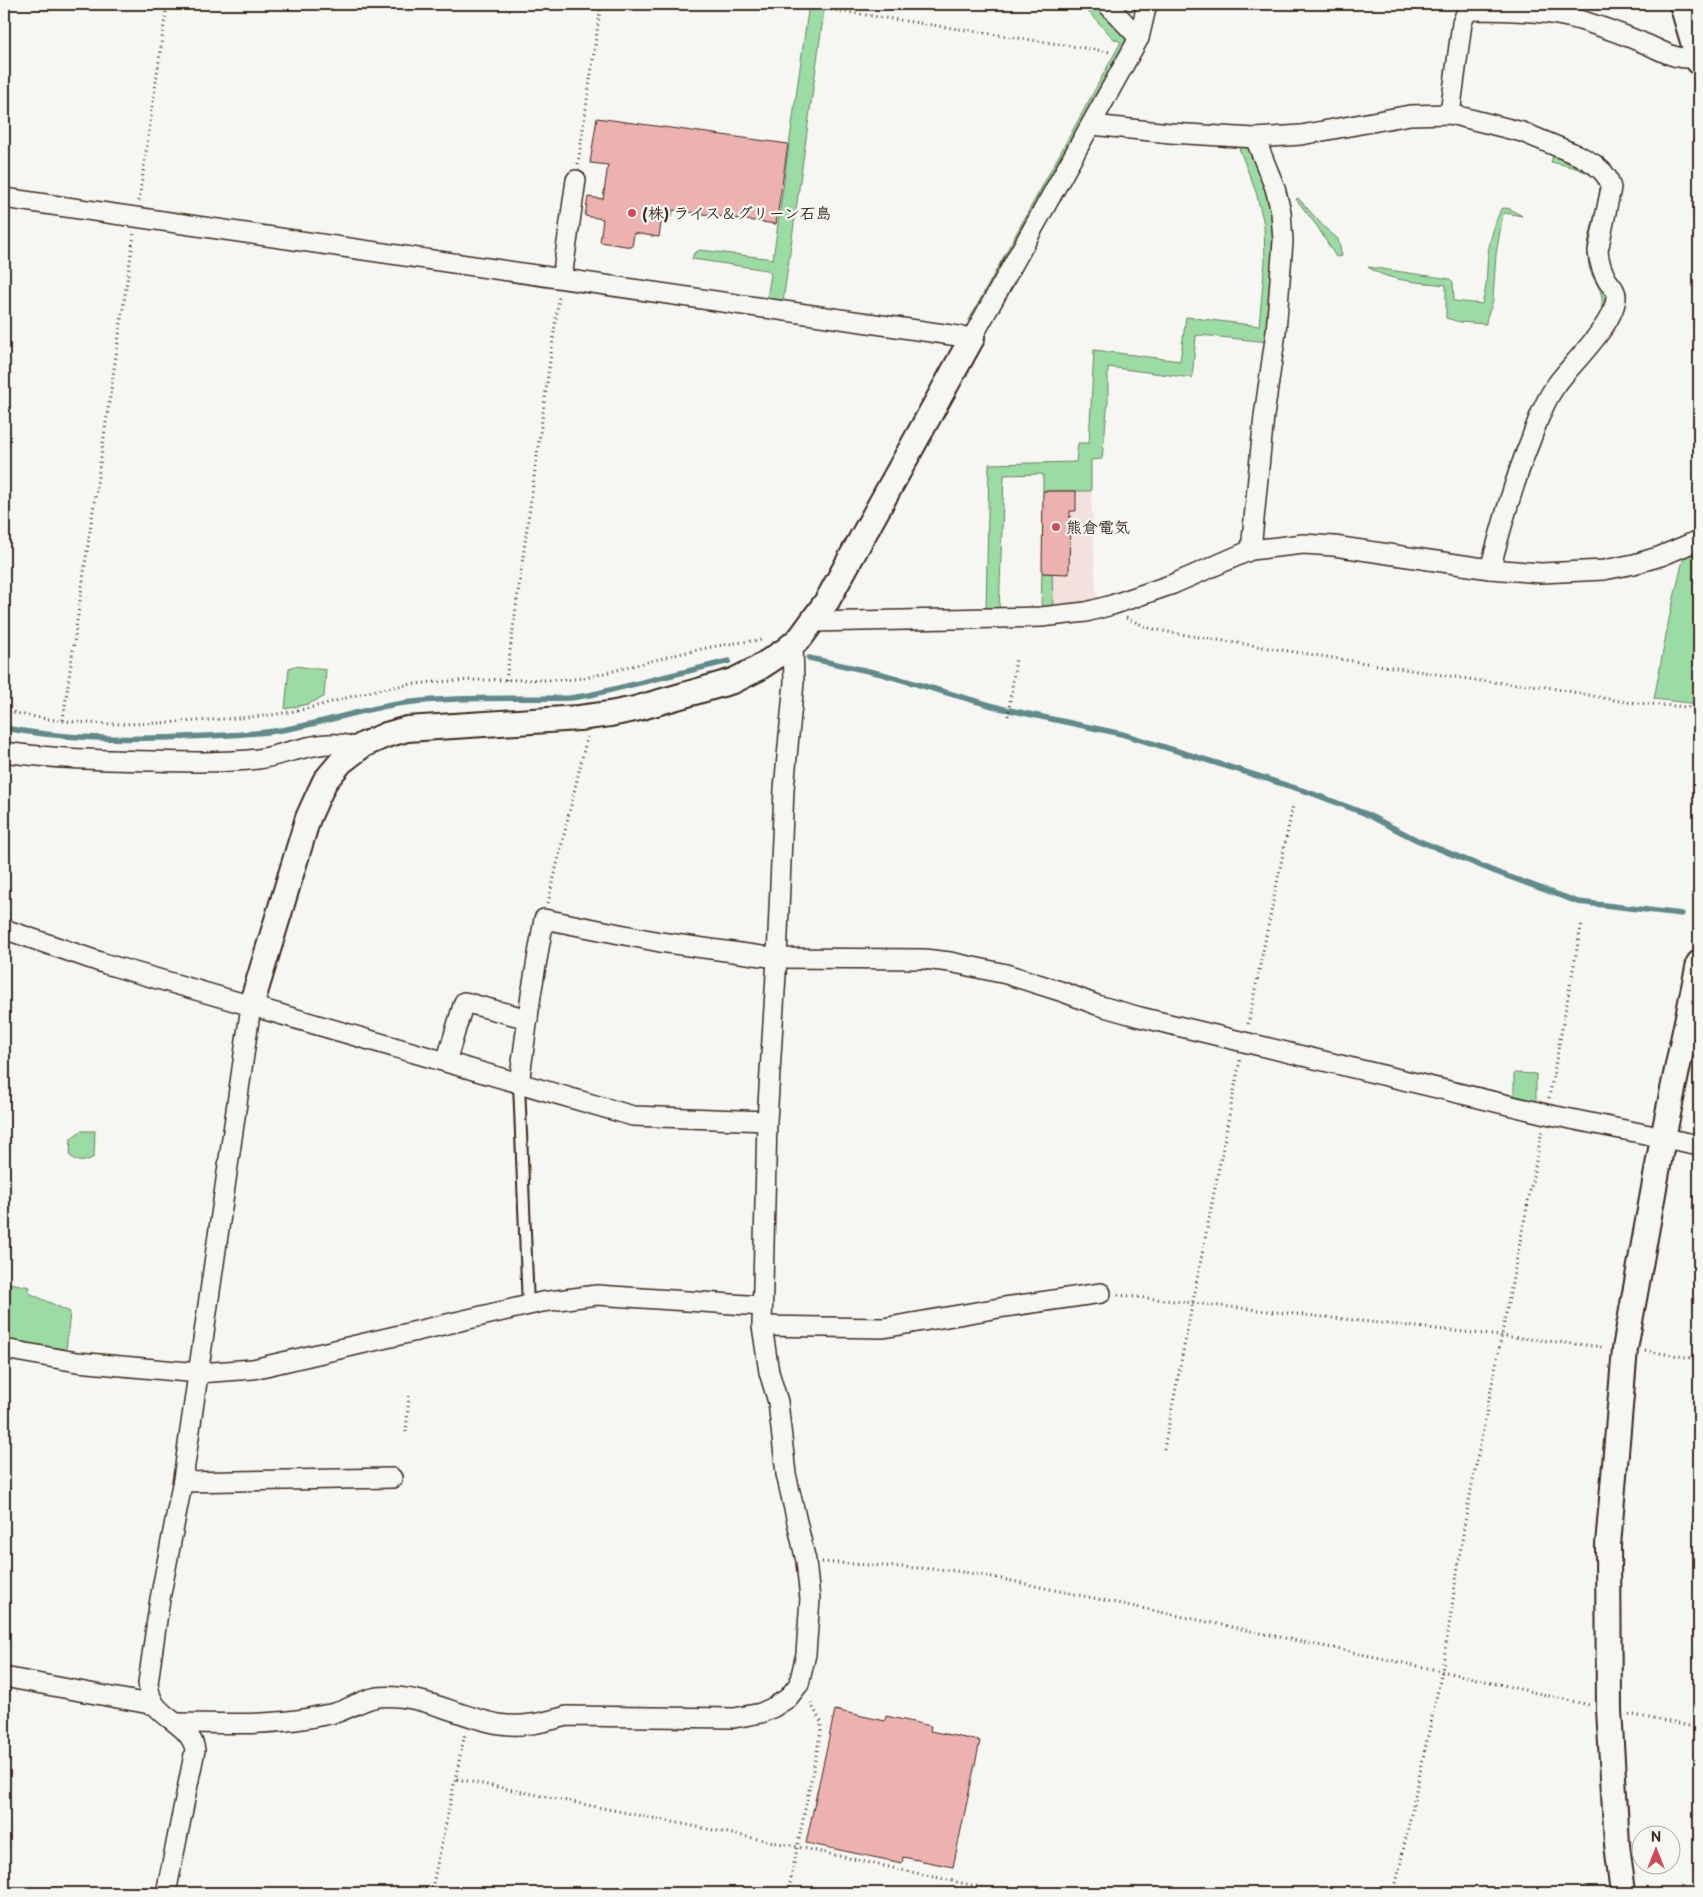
<svg xmlns="http://www.w3.org/2000/svg" width="1703" height="1897" viewBox="0 0 1703 1897" font-family="'Balsamiq Sans','Klee One',sans-serif">
<style>
.built{fill:#f3e1de}
.green{fill:#9bdba4;stroke:#6b8261}
.lines{fill:none;stroke-linecap:round;stroke-linejoin:round}
.stream{stroke:#608a8b;stroke-width:5.5}
.building{fill:#edb1af;stroke:#3b2a1e}
.service-casing{stroke:#3b2a1e;stroke-width:14}
.minor-casing{stroke:#3b2a1e;stroke-width:22}
.tertiary-casing{stroke:#3b2a1e;stroke-width:28}
.path{stroke:#3b2a1e;stroke-width:3;stroke-dasharray:1 4;stroke-linecap:butt}
.service{stroke:#f6f6f2;stroke-width:10}
.minor{stroke:#f6f6f2;stroke-width:19}
.tertiary{stroke:#f6f6f2;stroke-width:24}
.poi-dot{fill:#d1495b;stroke:#f6f6f2;stroke-width:2}
.labels{text-anchor:middle;stroke-width:4.5;stroke-linejoin:round;paint-order:stroke}
.poi-label{font-size:16px;font-weight:bold;fill:#3b2a1e;stroke:#f6f6f2;text-anchor:start}
</style>
<rect width="100%" height="100%" fill="#f6f6f2"/>
<filter id="ink" filterUnits="userSpaceOnUse"><feTurbulence type="fractalNoise" baseFrequency=".02" numOctaves="2"/><feDisplacementMap in="SourceGraphic" scale="10" xChannelSelector="R" yChannelSelector="G"/><feConvolveMatrix kernelMatrix="1 2 1 2 8 2 1 2 1" color-interpolation-filters="sRGB"/></filter>
<g filter="url(#ink)">
<!-- built -->
<path class="built" d="M1043,491H1091L1097,609H1041Z"/>
<!-- green -->
<g class="green">
<path d="M809,4H825L783,302L767,299L771,274L767,270L692,259L694,253L700,250L773,259Z"/>
<path d="M1081,4H1101L1131,37L973,322L969,324V320L1121,42L1114,39Z"/>
<path d="M1237,143L1252,144L1276,215L1269,342L1200,335L1196,336L1192,378L1108,367V401L1102,459L1091,460V491H1043V474L1004,475L999,612L986,613L989,464L1076,462L1078,443H1089L1094,350L1180,361L1186,317L1259,326L1265,262L1264,224L1256,192Z"/>
<path d="M1556,155L1586,168L1601,179L1609,296L1598,320C1600,313 1603,305 1602,298C1601,288 1593,279 1590,270C1588,263 1587,254 1588,247C1588,234 1603,192 1599,183C1592,170 1564,165 1551,162L1553,156Z"/>
<path d="M1298,198L1325,228L1338,239L1342,256L1336,257L1317,226L1296,199Z"/>
<path d="M1504,208L1510,209L1522,216L1506,213L1503,214L1496,254L1493,299C1492,308 1486,315 1486,324L1460,322L1446,318V285C1420,282 1390,282 1368,267L1450,279L1453,282L1454,301L1482,304C1488,284 1486,273 1488,254C1490,238 1495,223 1501,209Z"/>
<path d="M1699,551V704L1654,699L1669,619L1684,556Z"/>
<path d="M1042,573H1052L1053,602L1051,607L1041,609Z"/>
<path d="M295,666L326,670L324,697L308,704L285,709L289,668Z"/>
<path d="M1514,1073L1536,1074V1106L1514,1100Z"/>
<path d="M81,1131H95L94,1157C85,1162 79,1164 70,1156L71,1138Z"/>
<path d="M10,1283L30,1287L29,1293L70,1312L66,1351L4,1344Z"/>
</g>
<g class="lines">
<!-- stream -->
<g class="stream">
<path d="M809,658L882,674L1000,708L1122,734L1242,771L1311,793L1364,813L1417,840L1496,872L1578,902L1682,914"/>
<path d="M4,728C65,739 122,740 184,737C214,736 245,735 275,731C319,725 360,709 404,703C459,696 514,699 570,698L590,695L729,661"/>
</g>
</g>
<!-- building -->
<g class="building">
<path d="M597,118L788,144L776,224L673,210L672,217L662,216L659,237L634,233L632,247L600,242L603,219L585,216L588,197L603,199L608,165L590,163Z"/>
<path d="M1043,491H1076V511H1070L1069,574L1042,573Z"/>
<path d="M835,1710L885,1721L886,1716L931,1726L930,1731L980,1741L953,1867L903,1857L902,1863L806,1843Z"/>
</g>
<g class="lines">
<defs>
<path id="service" d="M519,1084L528,1306"/>
<g id="minor">
<path d="M1107,4L1139,38"/>
<path d="M1450,114L1462,23L1466,13L1473,10C1510,11 1547,10 1583,21C1602,27 1622,34 1641,42C1664,51 1672,60 1698,58"/>
<path d="M1092,125L1170,133L1255,138L1301,135L1410,115L1450,114L1522,132L1580,156L1594,164L1603,172L1608,179L1611,188L1598,251C1599,262 1602,271 1607,280C1611,285 1616,290 1616,296C1616,323 1572,363 1557,384C1545,400 1538,420 1531,439C1514,481 1502,525 1490,569"/>
<path d="M4,198L972,338L1139,38L1147,4"/>
<path d="M562,278L576,180"/>
<path d="M1251,550L1264,416L1276,332L1283,241L1281,212L1275,188L1255,138"/>
<path d="M813,622L1041,617L1086,612L1112,605L1173,584L1251,550L1303,544L1334,546L1490,569L1541,573L1604,570L1634,564L1661,556L1699,540"/>
<path d="M4,752C53,759 102,760 152,761C187,762 223,763 258,759C287,755 331,734 358,749"/>
<path d="M4,929L106,964L633,1116L767,1121"/>
<path d="M446,1062L464,1002L528,1019"/>
<path d="M519,1084L531,995L544,919L660,942L777,958L924,959L950,962L1006,974L1063,992L1097,1005L1140,1017L1244,1042L1546,1114L1699,1145"/>
<path d="M762,1326L883,1328L1005,1307L1101,1293"/>
<path d="M4,1349L77,1362L199,1373L253,1369L542,1302L597,1295L762,1306"/>
<path d="M183,1482L392,1478"/>
<path d="M4,1677L155,1705"/>
<path d="M176,1723C220,1723 265,1726 309,1718C317,1716 326,1715 335,1713C349,1709 363,1699 378,1697C420,1693 459,1717 499,1724C523,1728 544,1722 567,1716L734,1718L761,1713L774,1707L788,1698L799,1684L806,1654L810,1599L806,1561L786,1474L778,1402L769,1372L762,1326L767,1121L777,958L784,789L794,682L793,644"/>
<path d="M166,1893L195,1750C192,1729 168,1721 156,1706C151,1700 149,1691 148,1683L160,1599L183,1479L251,1006"/>
</g>
<g id="tertiary">
<path d="M1682,4L1699,62"/>
<path d="M251,1006L308,818L317,798L325,781L341,762L363,745L386,735L407,729L579,718L610,714L635,709L733,681L757,669L786,650L801,637L827,601L972,338"/>
<path d="M1623,1893L1617,1844L1609,1710L1608,1545L1625,1349L1663,1138L1699,963"/>
</g>
</defs>
<!-- service casing -->
<use href="#service" class="service-casing"/>
<!-- minor casing -->
<use href="#minor" class="minor-casing"/>
<!-- tertiary casing -->
<use href="#tertiary" class="tertiary-casing"/>
<!-- path -->
<g class="path">
<path d="M826,9L1111,52"/>
<path d="M578,164L601,4"/>
<path d="M139,201L167,4"/>
<path d="M1126,618L1149,628L1173,633L1481,681L1541,686L1625,702L1699,708"/>
<path d="M506,680L559,296"/>
<path d="M4,710C70,728 142,725 210,720C236,718 263,717 289,712C326,706 361,691 399,686C454,678 510,680 565,680L585,678C644,664 703,644 764,640"/>
<path d="M1008,716L1016,659"/>
<path d="M63,720L86,558L134,234"/>
<path d="M548,903L587,737"/>
<path d="M1248,1024L1293,805"/>
<path d="M1549,1098L1582,922"/>
<path d="M1118,1295L1604,1347"/>
<path d="M1645,1351L1699,1359"/>
<path d="M406,1432L409,1396"/>
<path d="M1164,1449L1240,1060"/>
<path d="M822,1562L949,1570L988,1576L1442,1671L1589,1705"/>
<path d="M1629,1714L1699,1728"/>
<path d="M457,1779L798,1847L1007,1893"/>
<path d="M431,1893L465,1733"/>
<path d="M788,1893L821,1731V1722L809,1700"/>
<path d="M1394,1893L1442,1671L1465,1521L1542,1131"/>
</g>
<!-- service -->
<use href="#service" class="service"/>
<!-- minor -->
<use href="#minor" class="minor"/>
<!-- tertiary -->
<use href="#tertiary" class="tertiary"/>
</g>
</g>
<!-- markers -->
<g class="poi-dot">
<circle cx="632" cy="213" r="5"/>
<circle cx="1056" cy="527" r="5"/>
</g>
<g class="labels">
<!-- poi labels -->
<g class="poi-label">
<text x="642" y="219">(株) ライス＆グリーン石島</text>
<text x="1066" y="533">熊倉電気</text>
</g>
</g>
<!-- margin -->
<rect width="1703" height="1897" fill="none" stroke="#f6f6f2" stroke-width="20"/>
<rect x="10" y="10" width="1683" height="1877" fill="none" stroke="#3b2a1e" stroke-width="2" filter="url(#ink)"/>
<!-- north arrow -->
<g transform="translate(1656 1850)"><circle r="24" fill="#f6f6f2" stroke="#aba49d"/>
<path d="M0-4L9 19L0 12L-9 19Z" fill="#d1495b"/>
<text y="-8" font-size="14" font-weight="bold" text-anchor="middle" fill="#3b2a1e">N</text>
</g>
</svg>
